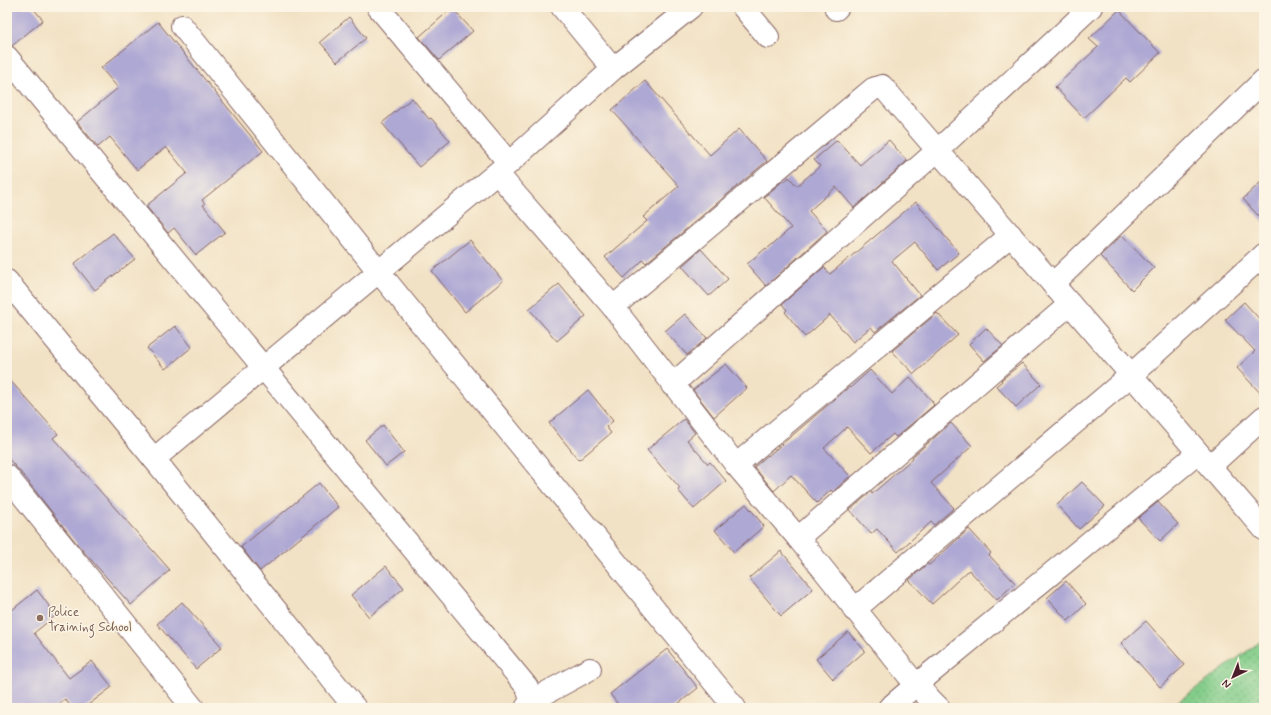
<svg xmlns="http://www.w3.org/2000/svg" width="1271" height="715" viewBox="0 0 1271 715" font-family="Mynerve,sans-serif">
<style>
.grass{fill:url(#grass-dots);stroke:#66765a}
.building{fill:#aea8d4}
.lines{fill:none;stroke-linecap:round;stroke-linejoin:round}
.minor-casing{stroke:#856361;stroke-width:24}
.minor{stroke:#fff;stroke-width:22}
.education-dot{fill:#8d6e63;stroke:#fcf5e5;stroke-width:1.5}
.labels{text-anchor:middle;stroke-width:3;stroke-linejoin:round;paint-order:stroke}
.education-label{font-size:13px;fill:#785e54;stroke:#fcf5e5;text-anchor:start}
</style>
<defs>
<pattern id="grass-dots" width="8" height="8" patternUnits="userSpaceOnUse"><rect width="8" height="8" fill="#83cd8a"/><path d="M2 2h.1M6 6h.1" fill="none" stroke="#6da671" stroke-width="1.8" stroke-linecap="round"/></pattern>
</defs>
<rect width="100%" height="100%" fill="#fcf5e5"/>
<filter id="ink" filterUnits="userSpaceOnUse"><feTurbulence type="fractalNoise" baseFrequency=".025" numOctaves="2"/><feDisplacementMap in="SourceGraphic" scale="8" xChannelSelector="R" yChannelSelector="G"/><feConvolveMatrix kernelMatrix="1 2 1 2 8 2 1 2 1" color-interpolation-filters="sRGB"/></filter>
<filter id="wash" filterUnits="userSpaceOnUse"><feTurbulence type="fractalNoise" baseFrequency=".012" numOctaves="4" result="noise"/><feDisplacementMap in="SourceGraphic" scale="16" xChannelSelector="R" yChannelSelector="G"/><feGaussianBlur stdDeviation="0.9" result="paint"/><feColorMatrix in="noise" values="0 0 0 0 0 0 0 0 0 0 0 0 0 0 0 0 0 1.4 0 .05"/><feComposite in="paint" operator="in"/></filter>
<g filter="url(#wash)">
<rect width="100%" height="100%" fill="#f2e2c5"/>
<!-- grass -->
<path class="grass" d="M1264,639V708H1169Z"/>
<g id="blocks">
<!-- building -->
<g class="building">
<path d="M7,7H32L43,20L12,46L7,45Z"/>
<path d="M452,8L473,31L439,60L419,37Z"/>
<path d="M1119,10L1160,53L1130,82L1126,78L1084,118L1055,87L1098,47L1089,39Z"/>
<path d="M349,17L366,38L337,62L320,42Z"/>
<path d="M158,22L263,151L202,200L205,204L203,205L225,232L196,255L174,228L168,233L146,206L187,173L166,147L137,170L110,137L98,147L77,122L118,88L101,68Z"/>
<path d="M645,81L710,155L739,129L767,161L646,263L643,260L624,278L605,257L647,221L643,217L679,186L612,110Z"/>
<path d="M412,98L429,119L431,118L450,141L419,167L382,123Z"/>
<path d="M837,140L860,165L889,140L907,161L854,208L836,187L809,211L827,231L766,286L747,264L766,248L767,249L791,228L764,197L784,180L785,182L789,177L797,186L820,166L814,160Z"/>
<path d="M1264,179V222L1243,199Z"/>
<path d="M916,202L959,253L938,270L915,242L892,261L920,295L875,332L871,327L853,342L830,315L805,337L785,312L787,310L782,304L824,267L830,274Z"/>
<path d="M113,233L135,259L95,290L74,264Z"/>
<path d="M1122,235L1154,268L1132,290L1100,256Z"/>
<path d="M470,240L503,281L465,312L432,271Z"/>
<path d="M701,249L728,279L709,296L682,266Z"/>
<path d="M559,284L586,316L557,341L529,309Z"/>
<path d="M1244,302L1264,324V397L1237,368L1255,351L1225,320Z"/>
<path d="M937,313L958,335L914,374L892,351Z"/>
<path d="M685,314L707,338L687,355L665,331Z"/>
<path d="M175,326L192,347L165,369L147,348Z"/>
<path d="M986,328L1003,346L984,361L969,344Z"/>
<path d="M1022,363L1041,384L1016,407L996,386L1002,381L1001,380Z"/>
<path d="M726,364L747,388L714,417L693,390Z"/>
<path d="M870,370L892,394L910,377L933,402H932L934,405L896,437L893,434L871,453L847,427L824,448L850,476L833,492L831,490L817,503L791,475L774,491L754,467L768,455V456L849,387L850,388Z"/>
<path d="M7,377L58,434L53,438L170,570L131,605L77,544L29,483H30L7,457Z"/>
<path d="M588,390L613,421L606,427L611,433L579,460L549,423Z"/>
<path d="M684,419L695,433L687,440L708,464L710,462L726,481L694,509L678,490L680,488L647,450Z"/>
<path d="M951,423L972,446L931,483L954,508L934,525L931,522L898,552L877,529L871,534L850,510L871,492L872,494L913,458L912,457Z"/>
<path d="M383,425L404,452L386,466L365,440Z"/>
<path d="M1082,482L1105,506L1079,529L1057,505Z"/>
<path d="M319,483L338,507L260,571L241,547Z"/>
<path d="M1158,502L1178,524L1160,541L1138,518Z"/>
<path d="M746,504L764,526L734,552L715,530Z"/>
<path d="M969,529L991,553L989,555L1015,583L997,600L969,570L932,604L909,580L927,564L929,565Z"/>
<path d="M781,551L813,589L781,616L749,578Z"/>
<path d="M386,566L404,588L369,617L351,595Z"/>
<path d="M1066,581L1086,604L1068,621L1047,598Z"/>
<path d="M37,590L56,615L34,633L69,678L92,661L112,687L84,708H72L65,699L54,708H7V614Z"/>
<path d="M182,602L222,647L196,669L157,624Z"/>
<path d="M1146,621L1185,665L1160,687L1121,643Z"/>
<path d="M848,632L865,651L833,679L816,659Z"/>
<path d="M667,649L698,688L673,708H621L610,694Z"/>
</g>
</g>
</g>
<g filter="url(#ink)">
<use href="#blocks" fill-opacity="0" stroke="#856361" stroke-width="1"/>
<g class="lines">
<defs>
<g id="minor">
<path d="M378,7L509,163"/>
<path d="M562,7L613,69"/>
<path d="M743,7L768,37"/>
<path d="M836,9L838,7"/>
<path d="M182,26L379,272L735,708"/>
<path d="M7,57L527,687L531,701L526,708"/>
<path d="M497,173L613,307L873,89L882,86L1264,529"/>
<path d="M7,281L154,459L355,708"/>
<path d="M1053,284L1264,80"/>
<path d="M613,307L736,465L798,538L916,685L939,708"/>
<path d="M672,385L938,150L1091,7"/>
<path d="M154,459L509,163L613,69L691,7"/>
<path d="M736,465L1011,235"/>
<path d="M1210,466L1264,417"/>
<path d="M7,476L193,708"/>
<path d="M798,538L1070,304"/>
<path d="M854,610L1131,375L1264,254"/>
<path d="M531,701L590,669"/>
<path d="M889,708L916,685L1198,453"/>
</g>
</defs>
<!-- minor casing -->
<use href="#minor" class="minor-casing"/>
<!-- minor -->
<use href="#minor" class="minor"/>
</g>
</g>
<!-- markers -->
<circle class="education-dot" cx="40" cy="618" r="4"/>
<g class="labels">
<!-- education labels -->
<g class="education-label">
<text x="48" y="616">Police<tspan x="48" dy="15">Training School</tspan></text>
</g>
</g>
<!-- margin -->
<rect width="1271" height="715" fill="none" stroke="#fcf5e5" stroke-width="24"/>
<!-- north arrow -->
<g transform="translate(1233 677) rotate(223)" stroke="#fcf5e5" stroke-width="3" paint-order="stroke">
<path d="M0-3L7 15L0 10L-7 15Z" fill="#4a1f2b"/>
<text y="-6" font-size="11" font-weight="bold" text-anchor="middle" fill="#4a1f2b">N</text>
</g>
</svg>
